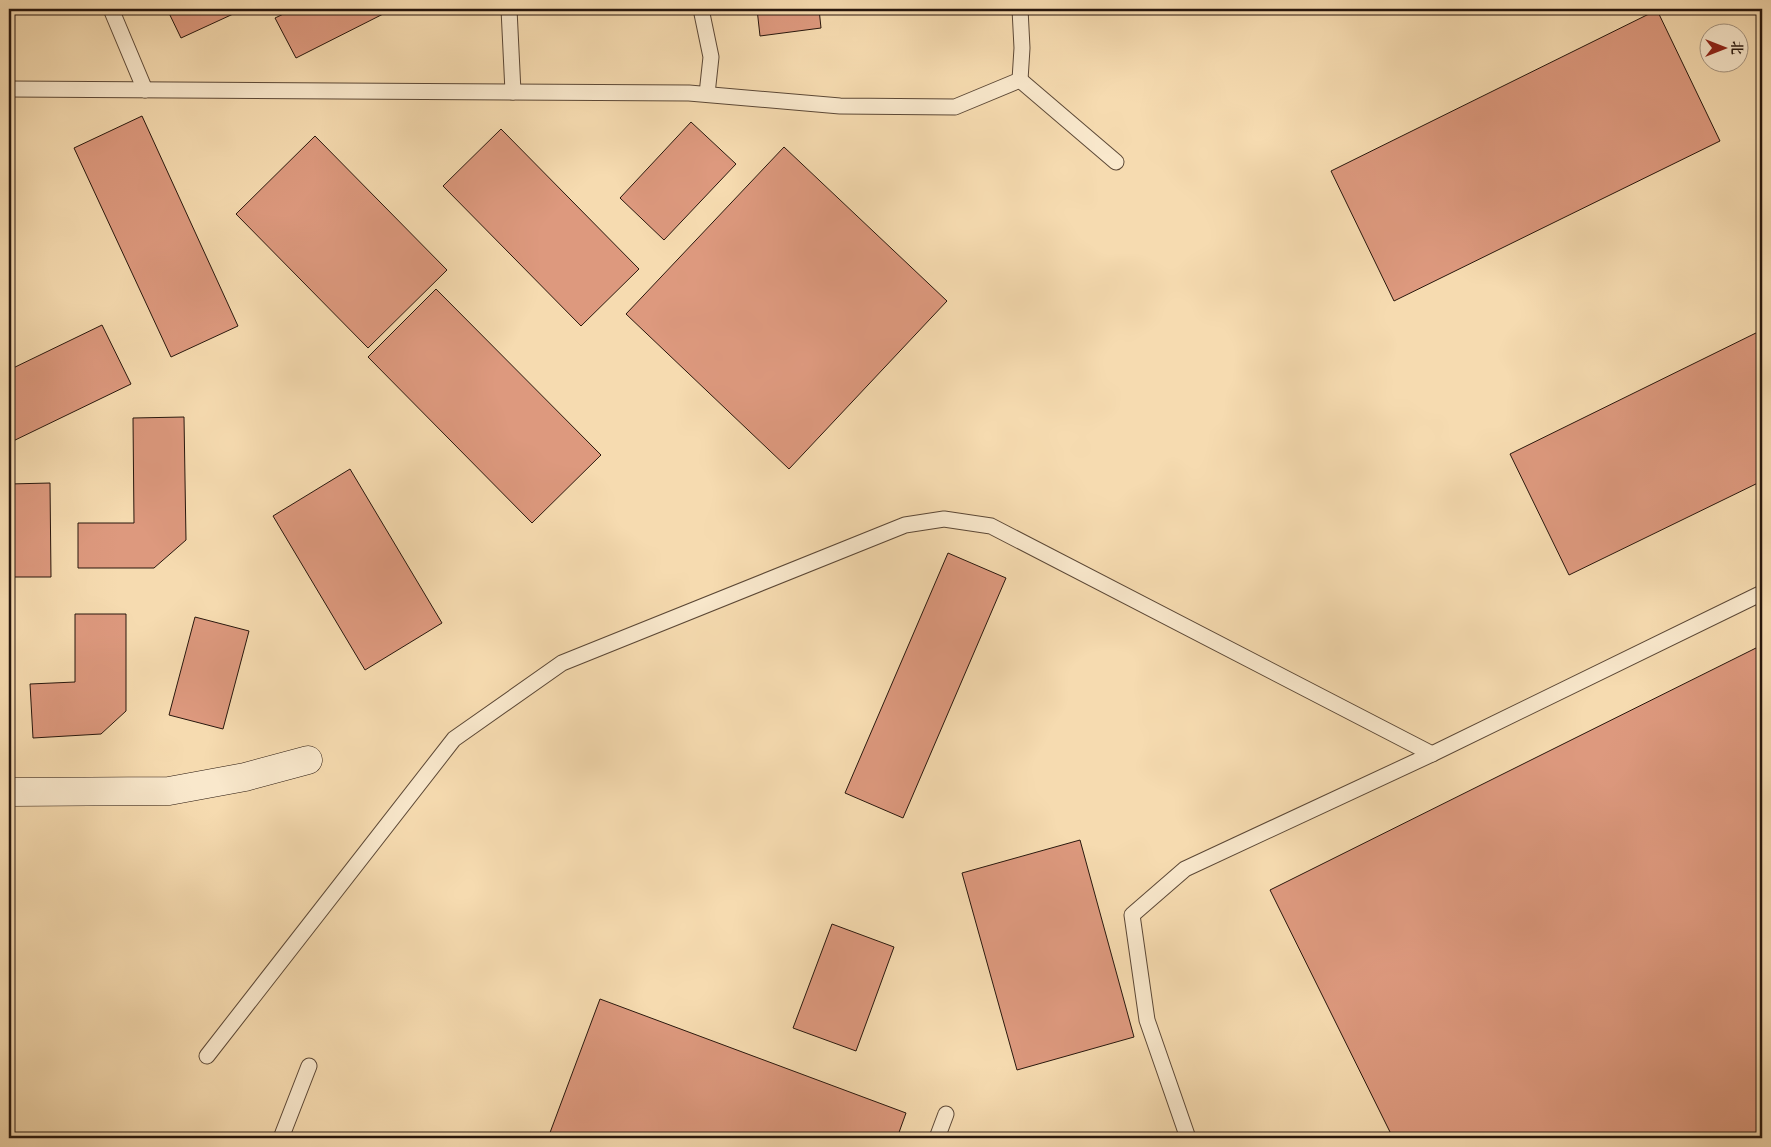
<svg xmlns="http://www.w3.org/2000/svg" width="1771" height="1147" viewBox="0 0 1771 1147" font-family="'Libre Caslon Text','Noto Serif SC',serif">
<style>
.building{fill:#dd997e;stroke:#28170d}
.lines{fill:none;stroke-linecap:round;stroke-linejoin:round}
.lane-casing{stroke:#5c4836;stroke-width:17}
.secondary-casing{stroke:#28170d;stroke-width:29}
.lane{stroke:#f9e8cc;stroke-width:15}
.secondary{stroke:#f9e8cc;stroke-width:28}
</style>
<rect width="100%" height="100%" fill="#f6dbb0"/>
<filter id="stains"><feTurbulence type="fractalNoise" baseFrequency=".004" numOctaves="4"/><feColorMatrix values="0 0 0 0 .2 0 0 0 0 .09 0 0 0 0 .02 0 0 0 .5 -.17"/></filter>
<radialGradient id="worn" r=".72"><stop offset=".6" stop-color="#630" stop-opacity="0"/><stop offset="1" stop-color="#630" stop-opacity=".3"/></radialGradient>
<!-- building -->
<g class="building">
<path d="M167,9H244L181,38Z"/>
<path d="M294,9H393L296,58L275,18Z"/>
<path d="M757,9H819L821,28L760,36Z"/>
<path d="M1657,10L1720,141L1394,301L1331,171Z"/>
<path d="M142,116L238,326L171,357L74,148Z"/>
<path d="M691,122L736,164L664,240L620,198Z"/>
<path d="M501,129L639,269L581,326L443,186Z"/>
<path d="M315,136L447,270L368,348L236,214Z"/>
<path d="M784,147L947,301L789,469L626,314Z"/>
<path d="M436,289L601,455L532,523L368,357Z"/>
<path d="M102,325L131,384L9,443V370Z"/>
<path d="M1762,330V481L1569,575L1510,454Z"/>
<path d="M184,417L186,540L154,568H78V523H134L133,418Z"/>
<path d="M350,469L442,623L365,670L273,516Z"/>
<path d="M50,483L51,577H9V484Z"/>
<path d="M948,553L1006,578L903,818L845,793Z"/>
<path d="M75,614H126V711L101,734L33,738L30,684L75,682Z"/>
<path d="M195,617L249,631L223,729L169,715Z"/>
<path d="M1762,645V1138H1393L1270,890Z"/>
<path d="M1080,840L1134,1037L1017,1070L962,873Z"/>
<path d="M832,924L894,947L856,1051L793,1028Z"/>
<path d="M600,999L906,1113L897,1138H548Z"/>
</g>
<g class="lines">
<defs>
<g id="lane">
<path d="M111,9L145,90"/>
<path d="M509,9L513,92"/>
<path d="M701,9L711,57L707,94"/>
<path d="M1020,9L1022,48L1020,80"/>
<path d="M1020,80L1116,162"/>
<path d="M9,89L689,93L840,106L955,107L1020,80"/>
<path d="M207,1056L454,739L562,663L905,525L944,519L991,526L1432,754"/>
<path d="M281,1138L309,1066"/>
<path d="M937,1138L946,1114"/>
<path d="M1188,1138L1147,1020L1132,915L1185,869L1432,754L1762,593"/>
</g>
<path id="secondary" d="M9,792L169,791L245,777L308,760"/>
</defs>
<!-- lane casing -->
<use href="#lane" class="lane-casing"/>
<!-- secondary casing -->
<use href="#secondary" class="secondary-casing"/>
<!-- lane -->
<use href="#lane" class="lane"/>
<!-- secondary -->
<use href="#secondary" class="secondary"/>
</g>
<!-- margin -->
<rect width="1771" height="1147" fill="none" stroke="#f6dbb0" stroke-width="30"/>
<rect x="10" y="10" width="1751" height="1127" fill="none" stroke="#28170d" stroke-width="2.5"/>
<rect x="15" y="15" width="1741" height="1117" fill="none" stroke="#28170d"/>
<!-- north arrow -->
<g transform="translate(1724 48) rotate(90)"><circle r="24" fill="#f9e8cc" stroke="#a59480"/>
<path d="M0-4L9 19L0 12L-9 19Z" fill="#8f2418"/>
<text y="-8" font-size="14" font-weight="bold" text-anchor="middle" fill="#28170d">北</text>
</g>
<rect width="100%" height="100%" filter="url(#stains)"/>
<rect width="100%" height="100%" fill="url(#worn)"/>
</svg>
